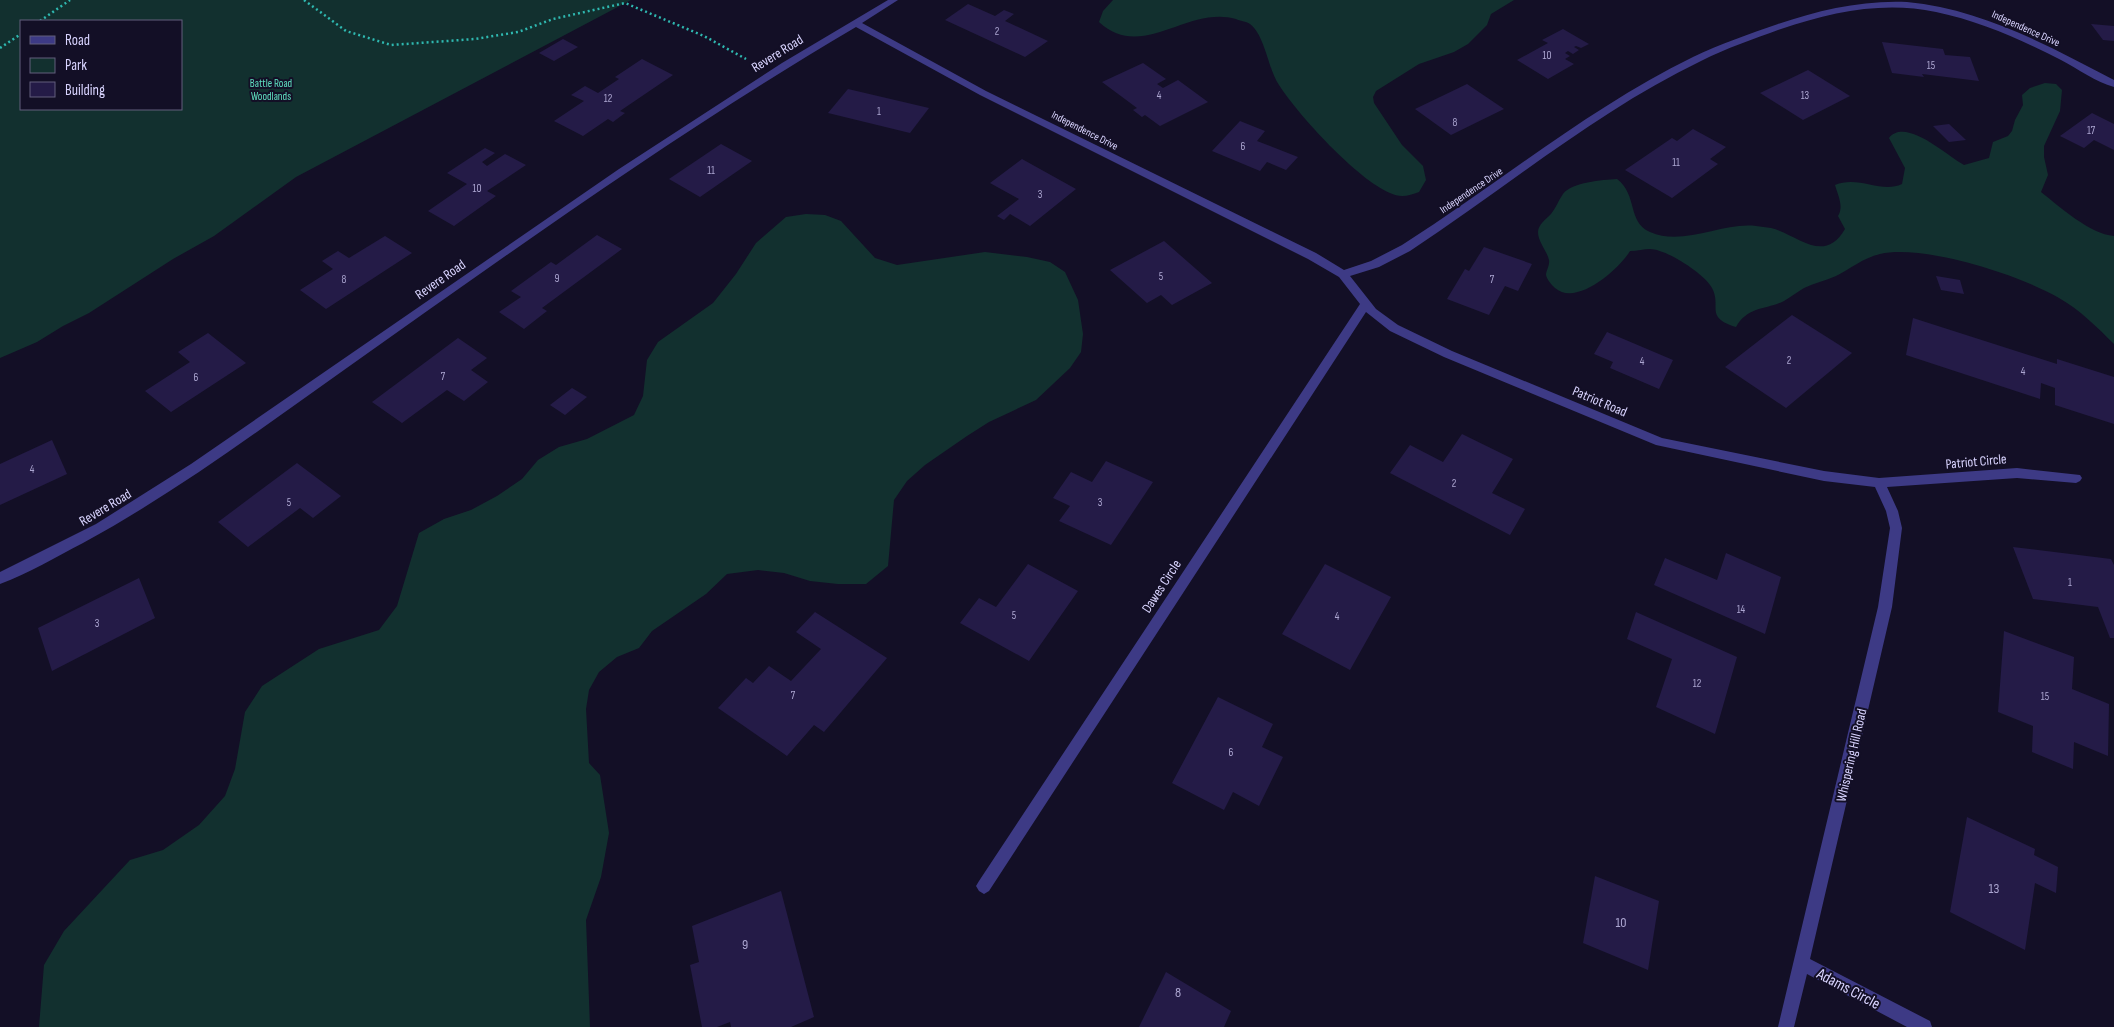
<svg xmlns="http://www.w3.org/2000/svg" width="2114" height="1027" viewBox="0 0 2114 1027" font-family="'Sofia Sans Condensed',sans-serif">
<style>
.green{fill:#12302f;fill-rule:evenodd}
.building{fill:#241b47}
.lines{fill:none;stroke-linecap:round;stroke-linejoin:round}
.path{stroke:#2fb8b0;stroke-width:2.5;stroke-dasharray:2 3;stroke-linecap:butt}
.minor{fill:#3d3a85;fill-rule:evenodd}
.labels{text-anchor:middle;stroke-width:4;stroke-linejoin:round;paint-order:stroke}
.far-street-label{font-size:11px;fill:#d9d4ff;stroke:#130f26}
.number-label{font-size:11px;fill:#aca6d1}
.far-park-label{font-size:11px;fill:#5fe0c0;stroke:#130f26}
.street-label{font-size:14px;fill:#d9d4ff;stroke:#130f26}
.near-number-label{font-size:14px;fill:#aca6d1}
.near-street-label{font-size:16px;fill:#d9d4ff;stroke:#130f26}
</style>
<rect width="100%" height="100%" fill="#130f26"/>
<!-- green -->
<g class="green">
<path d="M0,0H631L296,177L214,236L173,259L89,313L63,326L37,342L0,358ZM21,21H181V109H21Z"/>
<path d="M1113,0H1514L1491,14L1487,25L1468,44L1454,52L1419,64L1376,91L1373,97L1374,103L1402,145L1423,166L1426,180L1419,192C1409,196 1400,198 1390,193C1357,179 1299,116 1279,85C1268,69 1265,35 1250,24C1246,21 1240,21 1236,19C1187,5 1142,62 1099,22L1103,11Z"/>
<path d="M2045,83L2056,84L2062,90L2060,111L2044,146V157L2048,175L2041,192C2060,207 2090,234 2114,236V344C2097,327 2080,310 2059,298C2020,275 1924,244 1880,254C1863,258 1850,269 1836,276C1825,281 1814,283 1804,288C1797,292 1791,297 1784,301C1766,310 1748,306 1736,327C1704,317 1722,307 1712,288C1705,274 1666,249 1650,249C1644,249 1637,251 1630,251C1619,269 1577,307 1555,288C1552,285 1547,280 1546,275C1546,271 1550,265 1549,260C1547,251 1538,242 1538,232C1538,225 1546,219 1551,214C1556,208 1558,201 1563,194C1572,182 1602,180 1617,179C1638,195 1627,222 1650,232C1683,247 1722,222 1756,226C1761,227 1766,227 1771,228C1798,235 1824,265 1845,229L1838,216C1844,206 1838,196 1835,185C1859,175 1881,194 1902,184L1905,168L1889,138C1906,117 1947,156 1964,165L1989,158L1993,142L2008,136L2012,131L2015,120L2023,105L2022,95L2030,88Z"/>
<path d="M806,214L825,215L841,221L875,258L897,265L985,252L1027,257L1050,262L1065,272L1078,300L1083,334L1081,352L1070,368L1036,400L989,422L967,436L925,465L907,481L894,500L888,566L866,584H838L810,581L784,573L758,570L727,574L706,594L652,631L639,648L617,657L599,672L589,690L586,709L589,763L600,775L609,833L601,877L586,920L590,1027H39L44,965L64,931L130,860L163,850L199,825L225,796L235,769L245,712L262,686L319,649L379,630L397,606L419,533L444,519L471,510L497,496L522,479L538,460L559,447L587,439L634,415L643,396L647,360L658,342L713,303L736,274L756,243L786,217Z"/>
</g>
<!-- building -->
<g class="building">
<path d="M968,4L995,16L1004,10L1014,14L1005,21L1048,41L1025,57L945,20Z"/>
<path d="M2091,24L2114,26V41L2103,40Z"/>
<path d="M1563,29L1589,44L1581,48L1576,46L1574,47L1579,50L1573,54L1568,51L1565,53L1570,56L1565,59L1574,64L1548,79L1517,60L1548,43L1542,40Z"/>
<path d="M563,39L578,47L554,61L539,53Z"/>
<path d="M1882,42L1943,49L1945,55L1970,57L1979,81L1922,74L1924,77L1892,73Z"/>
<path d="M642,59L673,75L620,111L625,113L613,122L608,119L583,136L554,121L584,101L571,95L585,86L598,93L619,79L615,77Z"/>
<path d="M1143,63L1166,79L1157,84L1163,88L1178,80L1208,102L1160,126L1145,115L1142,117L1133,110L1137,108L1102,82Z"/>
<path d="M1808,70L1850,96L1803,120L1760,93Z"/>
<path d="M1467,84L1504,109L1451,135L1415,109Z"/>
<path d="M848,89L929,108L910,133L828,113Z"/>
<path d="M2092,113L2114,124V150L2094,140L2084,148L2060,136Z"/>
<path d="M1240,121L1265,131L1257,141L1298,157L1286,170L1267,162L1260,171L1212,151Z"/>
<path d="M1949,124L1966,140L1949,142L1933,126Z"/>
<path d="M1693,129L1726,147L1710,159L1718,164L1672,198L1625,170L1672,138L1677,141Z"/>
<path d="M721,144L752,161L700,197L669,179Z"/>
<path d="M485,148L495,153L482,162L487,166L505,154L526,165L487,191L496,196L454,226L428,211L467,184L447,173Z"/>
<path d="M1022,159L1076,189L1030,226L1010,214L1004,220L997,216L1019,199L990,183Z"/>
<path d="M597,235L622,249L542,308L547,311L524,329L499,312L521,297L511,291L551,262L556,265Z"/>
<path d="M385,236L412,253L326,309L300,290L333,269L322,261L338,251L349,258Z"/>
<path d="M1164,241L1212,283L1172,305L1161,295L1147,303L1110,270Z"/>
<path d="M1484,247L1532,264L1518,291L1505,286L1489,315L1447,299L1465,269L1469,271Z"/>
<path d="M1936,276L1960,280L1964,294L1941,290Z"/>
<path d="M1792,315L1852,353L1786,408L1725,367Z"/>
<path d="M1913,318L2057,364V359L2114,377V424L2055,405V388L2041,383L2040,399L1906,355Z"/>
<path d="M1607,332L1673,360L1659,389L1610,368L1613,362L1594,354Z"/>
<path d="M208,333L246,363L171,412L145,391L190,362L178,352Z"/>
<path d="M458,338L487,358L471,370L488,382L464,401L447,390L402,423L372,402Z"/>
<path d="M572,388L587,397L565,415L550,405Z"/>
<path d="M1462,434L1513,459L1492,493L1525,509L1510,535L1390,473L1410,445L1443,462Z"/>
<path d="M52,440L67,474L0,505V464Z"/>
<path d="M1106,461L1153,482L1111,545L1059,521L1070,506L1053,498L1071,472L1092,482Z"/>
<path d="M297,463L341,496L313,518L300,508L248,547L218,522Z"/>
<path d="M2013,547L2111,559L2114,565V638H2110L2098,607L2033,599Z"/>
<path d="M1726,553L1781,577L1765,634L1654,585L1665,558L1717,580Z"/>
<path d="M1028,564L1078,591L1029,661L960,623L979,598L996,607Z"/>
<path d="M1325,564L1391,597L1350,670L1282,634Z"/>
<path d="M139,578L155,618L52,671L38,628Z"/>
<path d="M815,612L887,658L824,732L814,725L787,756L718,708L746,678L753,683L769,666L791,681L821,649L796,632Z"/>
<path d="M1636,612L1737,657L1715,734L1656,707L1672,659L1627,639Z"/>
<path d="M2004,631L2074,657L2072,689L2109,704L2108,756L2074,742L2073,769L2032,752L2033,726L1998,712Z"/>
<path d="M1218,697L1273,724L1262,747L1283,757L1259,806L1233,792L1224,810L1172,783Z"/>
<path d="M1967,817L2035,849L2034,855L2058,867L2056,893L2035,883L2025,950L1950,912Z"/>
<path d="M1595,876L1659,901L1648,970L1583,943Z"/>
<path d="M781,891L814,1017L791,1027H731L730,1022L717,1027H702L690,965L699,962L692,926Z"/>
<path d="M1166,972L1231,1011L1224,1027H1139Z"/>
</g>
<g class="lines">
<!-- path -->
<g class="path">
<path d="M304,0L346,31L391,45L475,39L518,32L553,19L625,3L704,36L746,59"/>
<path d="M40,21L70,0"/>
<path d="M0,48L21,34"/>
</g>
<!-- minor -->
<path class="minor" d="M888,0H898L862,23L986,91L1316,253L1344,270L1371,261L1402,245C1499,183 1589,108 1693,57C1720,44 1749,34 1778,24C1819,10 1863,0 1907,2C1982,9 2049,46 2114,80V87C2096,82 2078,69 2061,60C2022,40 1980,21 1936,12C1883,1 1832,12 1781,29C1754,39 1727,48 1701,61C1597,111 1506,188 1410,251L1379,267L1350,276L1376,309L1398,325L1452,351L1662,438L1824,471L1879,478L2017,468L2080,475L2082,478L2080,481L2076,483L2017,478L1887,487L1898,511L1902,528L1892,607L1810,959L1930,1021L1932,1027H1907L1807,974L1794,1027H1778L1878,607L1890,528L1886,511L1875,487L1824,481L1656,445L1444,357L1390,331L1366,312L989,891L984,894L979,891L976,886L979,881L1360,304L1339,277L1308,259L980,95L856,27C679,131 512,251 344,370C259,430 175,493 83,543C56,557 29,573 0,584V572L96,524L191,464L619,169L782,63Z"/>
</g>
<g class="labels">
<!-- far-street labels -->
<g class="far-street-label">
<text transform="translate(2026 28) rotate(24)" y="4">Independence Drive</text>
<text transform="translate(1085 130) rotate(27)" y="4">Independence Drive</text>
<text transform="translate(1471 190) rotate(-34)" y="4">Independence Drive</text>
</g>
<!-- number labels -->
<g class="number-label">
<text x="997" y="35">2</text>
<text x="1547" y="59">10</text>
<text x="1931" y="69">15</text>
<text x="1159" y="99">4</text>
<text x="1805" y="99">13</text>
<text x="608" y="102">12</text>
<text x="879" y="115">1</text>
<text x="1455" y="126">8</text>
<text x="2091" y="134">17</text>
<text x="1243" y="150">6</text>
<text x="1676" y="166">11</text>
<text x="711" y="174">11</text>
<text x="477" y="192">10</text>
<text x="1040" y="198">3</text>
<text x="1161" y="280">5</text>
<text x="557" y="282">9</text>
<text x="344" y="283">8</text>
<text x="1492" y="283">7</text>
<text x="1789" y="364">2</text>
<text x="1642" y="365">4</text>
<text x="2023" y="375">4</text>
<text x="443" y="380">7</text>
<text x="196" y="381">6</text>
<text x="32" y="473">4</text>
<text x="1454" y="487">2</text>
<text x="289" y="506">5</text>
<text x="1100" y="506">3</text>
<text x="2070" y="586">1</text>
<text x="1741" y="613">14</text>
<text x="1014" y="619">5</text>
<text x="1337" y="620">4</text>
<text x="97" y="627">3</text>
<text x="1697" y="687">12</text>
<text x="793" y="699">7</text>
<text x="2045" y="700">15</text>
<text x="1231" y="756">6</text>
</g>
<!-- far-park labels -->
<g class="far-park-label">
<text x="271" y="87">Battle Road<tspan x="271" dy="13">Woodlands</tspan></text>
</g>
<!-- street labels -->
<g class="street-label">
<text transform="translate(777 53) rotate(-32)" y="5">Revere Road</text>
<text transform="translate(440 279) rotate(-35)" y="5">Revere Road</text>
<text transform="translate(1600 401) rotate(23)" y="5">Patriot Road</text>
<text transform="translate(1976 461) rotate(-5)" y="5">Patriot Circle</text>
<text transform="translate(105 507) rotate(-31)" y="5">Revere Road</text>
<text transform="translate(1161 586) rotate(-57)" y="5">Dawes Circle</text>
<text transform="translate(1851 755) rotate(-77)" y="5">Whispering Hill Road</text>
</g>
<!-- near-number labels -->
<g class="near-number-label">
<text x="1994" y="893">13</text>
<text x="1621" y="927">10</text>
<text x="745" y="949">9</text>
<text x="1178" y="997">8</text>
</g>
<!-- near-street labels -->
<g class="near-street-label">
<text transform="translate(1849 988) rotate(28)" y="6">Adams Circle</text>
</g>
</g>
<!-- legend -->
<rect x="20" y="20" width="162" height="90" fill="#130f26" stroke="#625e7d"/>
<rect x="30" y="36" width="25" height="8" fill="#3d3a85" stroke="#625e7d"/>
<text x="65" y="45" font-size="15" fill="#d9d4ff">Road</text>
<rect x="30" y="58" width="25" height="15" fill="#12302f" stroke="#625e7d"/>
<text x="65" y="70" font-size="15" fill="#d9d4ff">Park</text>
<rect x="30" y="82" width="25" height="15" fill="#241b47" stroke="#625e7d"/>
<text x="65" y="95" font-size="15" fill="#d9d4ff">Building</text>
</svg>
